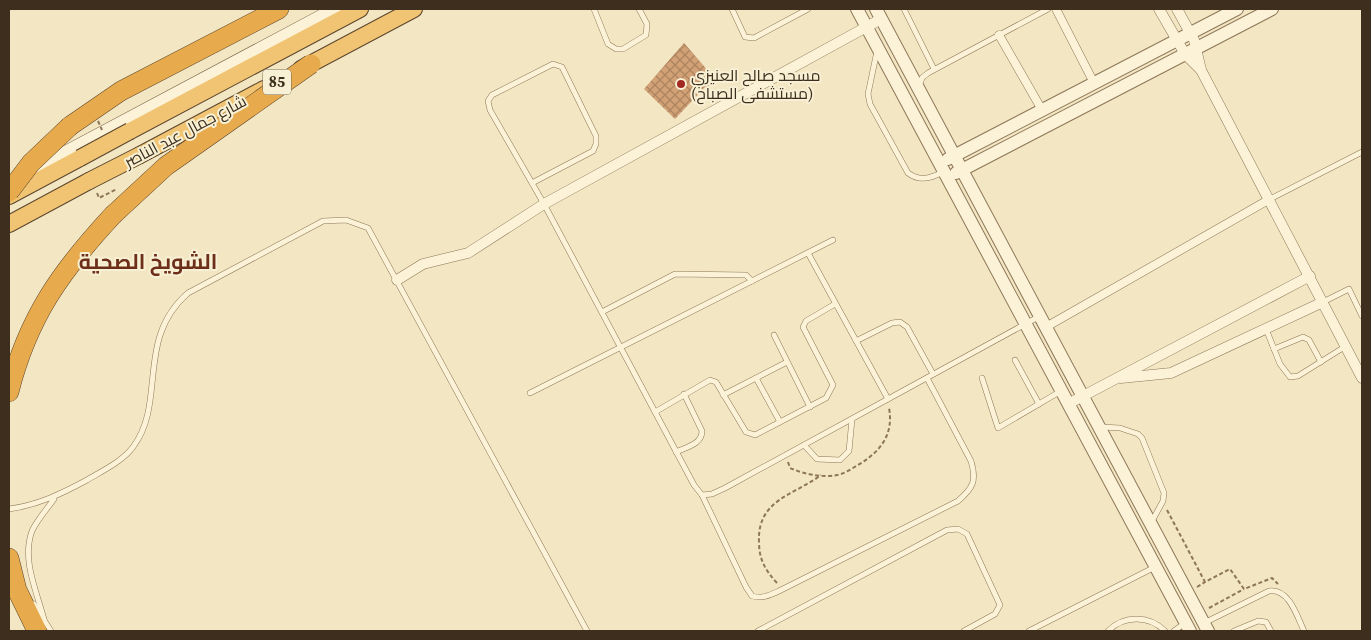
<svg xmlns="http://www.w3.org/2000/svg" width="1371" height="640" viewBox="0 0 1371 640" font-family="'Source Serif 4',Cairo,serif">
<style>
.building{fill:url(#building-cross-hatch)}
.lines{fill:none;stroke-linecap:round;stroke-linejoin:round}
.service-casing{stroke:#8e7758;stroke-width:6}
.pedestrian-casing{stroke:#8e7758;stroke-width:9}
.minor-casing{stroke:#8e7758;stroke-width:11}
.tertiary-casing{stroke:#8e7758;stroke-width:14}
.secondary-casing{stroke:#70583b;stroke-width:15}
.trunk-casing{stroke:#5b452d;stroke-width:18}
.motorway-casing{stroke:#5b452d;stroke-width:20}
.path{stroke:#8e7758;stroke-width:2;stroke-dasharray:4 2.5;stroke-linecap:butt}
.service{stroke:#fbf2d7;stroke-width:5}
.pedestrian{stroke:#fbf2d7;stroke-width:8}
.minor{stroke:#fbf2d7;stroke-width:10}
.tertiary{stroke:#fbf2d7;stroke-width:12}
.secondary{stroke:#fbf2d7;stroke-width:14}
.trunk{stroke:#f0c472;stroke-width:16}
.motorway{stroke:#e7ab4d;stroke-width:19}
.trunk-bridge-casing{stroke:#5b452d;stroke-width:18;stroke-linecap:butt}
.motorway-bridge-casing{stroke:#5b452d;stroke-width:20;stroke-linecap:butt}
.path-bridge{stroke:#8e7758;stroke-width:2;stroke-dasharray:4 2.5;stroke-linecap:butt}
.trunk-bridge{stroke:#f0c472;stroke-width:16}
.motorway-bridge{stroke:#e7ab4d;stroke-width:19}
.poi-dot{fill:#a22823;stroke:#f8f0d4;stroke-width:2}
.labels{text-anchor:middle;stroke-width:4;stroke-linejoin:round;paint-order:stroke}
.shield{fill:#f8f0d4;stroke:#756854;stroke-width:1}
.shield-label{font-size:15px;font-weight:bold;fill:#3d2e1d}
.poi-label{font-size:16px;fill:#3d2e1d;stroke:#f8f0d4;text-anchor:start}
.street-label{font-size:16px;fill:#3d2e1d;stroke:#f8f0d4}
.district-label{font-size:21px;font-weight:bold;fill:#6d2f19;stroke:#f8f0d4}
</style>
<defs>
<pattern id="building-cross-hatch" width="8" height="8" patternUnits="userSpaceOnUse" patternTransform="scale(1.25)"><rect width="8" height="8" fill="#d3a176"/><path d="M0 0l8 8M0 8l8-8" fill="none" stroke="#ac8460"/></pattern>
</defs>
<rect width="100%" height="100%" fill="#f2e6c3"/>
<!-- building -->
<path class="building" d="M684,43L716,80L707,89L705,87L675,119L644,89Z"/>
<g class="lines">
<defs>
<g id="service">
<path d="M594,9L608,44L616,49H623L646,35L647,24L639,9"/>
<path d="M732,9L745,37L754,38L808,9"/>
<path d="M904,9L934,69"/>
<path d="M877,51L868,94L870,104L908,173C920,182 931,178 943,172"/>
<path d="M919,86L922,78L928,73L1048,9"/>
<path d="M532,183L593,151L596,144V136L562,67L553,64L492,95L488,101L490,110L544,204L694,485L702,495L712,494L725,488L1040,316"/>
<path d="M1270,199L1362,152"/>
<path d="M808,253L888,399"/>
<path d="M1323,302L1349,289L1362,316"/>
<path d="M602,312L675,274L746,275L752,281"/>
<path d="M1266,329L1280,364L1290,377L1298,376L1346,346"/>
<path d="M774,335L810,407"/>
<path d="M856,341L892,323L900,322L907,327L933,374"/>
<path d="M1274,349L1303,337L1309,340L1321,362"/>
<path d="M1015,360L1039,404"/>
<path d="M756,378L780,422"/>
<path d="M982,378L998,428L1061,391"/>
<path d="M530,393L833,240"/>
<path d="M723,395L787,362"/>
<path d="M655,412L710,380L716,382L746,432L755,435L826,398L833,385L803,327L806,321L835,304"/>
<path d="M1101,427L1120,428L1138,434L1142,438L1164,493L1163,501L1151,523"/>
<path d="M804,445L817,459L840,460L849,451L852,419"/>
<path d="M676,452C687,447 702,444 702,431L684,394"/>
<path d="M702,495L746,587L752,596C762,599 770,595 779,591L958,501C973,488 977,481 971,461L927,378"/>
<path d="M9,509C38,505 61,494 87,480C102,471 123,461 133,447C167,402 135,339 188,293L323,221L346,220L368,228L587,631"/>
<path d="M34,604L51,631"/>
<path d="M45,623C38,594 21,561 32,531C37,520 47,509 54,499"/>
<path d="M1204,623L1269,591C1289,588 1297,616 1304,631"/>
<path d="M758,631L947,530L958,529L967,534L1000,605L995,614L964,631"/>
<path d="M1029,631L1155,567"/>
<path d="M1108,631C1124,615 1149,615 1165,631"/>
<path d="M1174,631L1185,623"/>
<path d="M1234,631L1258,621L1266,622L1271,631"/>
</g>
<g id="pedestrian">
<path d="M1056,9L1094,83"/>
<path d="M999,35L1042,110"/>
<path d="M1046,327L1270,199"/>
</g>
<g id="minor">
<path d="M1159,9L1185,54L1201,70"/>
<path d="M1177,9L1194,40L1201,70L1362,378"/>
<path d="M397,280L423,264L468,253L544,204L881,19"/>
<path d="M1121,378L1171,373L1323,302"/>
<path d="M1068,404L1310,276"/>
</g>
<g id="tertiary">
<path d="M857,9L1190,631"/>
<path d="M876,9L1208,631"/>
<path d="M948,159L1237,9"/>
<path d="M956,173L1272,9"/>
</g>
<path id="secondary" d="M26,174L336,9"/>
<g id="trunk">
<path d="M301,69L414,9"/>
<path d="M130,131L360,9"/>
<path d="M140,155L264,89"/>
<path d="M9,196L80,158"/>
<path d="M9,224L89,181"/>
</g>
<g id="motorway">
<path d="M70,126L121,91L279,9"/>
<path d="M9,392C28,317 61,271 113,215"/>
<path d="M9,558L17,590L37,631"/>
</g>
</defs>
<!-- service casing -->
<use href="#service" class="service-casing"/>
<!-- pedestrian casing -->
<use href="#pedestrian" class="pedestrian-casing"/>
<!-- minor casing -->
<use href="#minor" class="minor-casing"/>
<!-- tertiary casing -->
<use href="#tertiary" class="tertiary-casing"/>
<!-- secondary casing -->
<use href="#secondary" class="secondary-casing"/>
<!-- trunk casing -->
<use href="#trunk" class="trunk-casing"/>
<!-- motorway casing -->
<use href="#motorway" class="motorway-casing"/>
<!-- path -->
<g class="path">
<path d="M97,193L99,198L117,189"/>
<path d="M788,462L790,468C804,474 822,478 837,475C844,474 851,469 858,465C880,452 894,435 889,408"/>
<path d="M1167,510L1205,582L1230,569L1244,589L1272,578L1278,584"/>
<path d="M777,583C765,570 759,559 759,542C757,499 795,495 821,475"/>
<path d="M1197,587L1205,582"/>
<path d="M1209,608L1244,589"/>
</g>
<!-- service -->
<use href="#service" class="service"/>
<!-- pedestrian -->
<use href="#pedestrian" class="pedestrian"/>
<!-- minor -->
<use href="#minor" class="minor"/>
<!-- tertiary -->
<use href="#tertiary" class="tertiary"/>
<!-- secondary -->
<use href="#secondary" class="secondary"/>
<!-- trunk -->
<use href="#trunk" class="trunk"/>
<!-- motorway -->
<use href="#motorway" class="motorway"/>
<defs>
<g id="trunk-bridge">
<path d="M80,158L130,131"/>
<path d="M89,181L140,155"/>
</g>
<g id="motorway-bridge">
<path d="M9,192L31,163L70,126"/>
<path d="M113,215L166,166L311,64"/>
</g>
</defs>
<!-- trunk-bridge casing -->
<use href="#trunk-bridge" class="trunk-bridge-casing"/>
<!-- motorway-bridge casing -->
<use href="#motorway-bridge" class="motorway-bridge-casing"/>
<!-- path-bridge -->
<path class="path-bridge" d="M98,121L102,130"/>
<!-- trunk-bridge -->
<use href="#trunk-bridge" class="trunk-bridge"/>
<!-- motorway-bridge -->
<use href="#motorway-bridge" class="motorway-bridge"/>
</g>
<!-- markers -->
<circle class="poi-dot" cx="681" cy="84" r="5"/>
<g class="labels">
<!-- shield labels -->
<rect class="shield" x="263" y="69.5" width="28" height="25" rx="4"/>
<g class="shield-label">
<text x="277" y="87">85</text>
</g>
<!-- poi labels -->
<g class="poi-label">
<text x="691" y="81">مسجد صالح العنيزي<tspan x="691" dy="18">(مستشفى الصباح)</tspan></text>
</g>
<!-- street labels -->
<g class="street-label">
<text transform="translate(185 131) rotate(-28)" y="6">شارع جمال عبد الناصر</text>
</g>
<!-- district labels -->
<g class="district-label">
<text x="148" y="269">الشويخ الصحية</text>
</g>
</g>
<!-- border -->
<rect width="1371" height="640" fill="none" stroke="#3d2e1d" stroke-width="20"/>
</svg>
